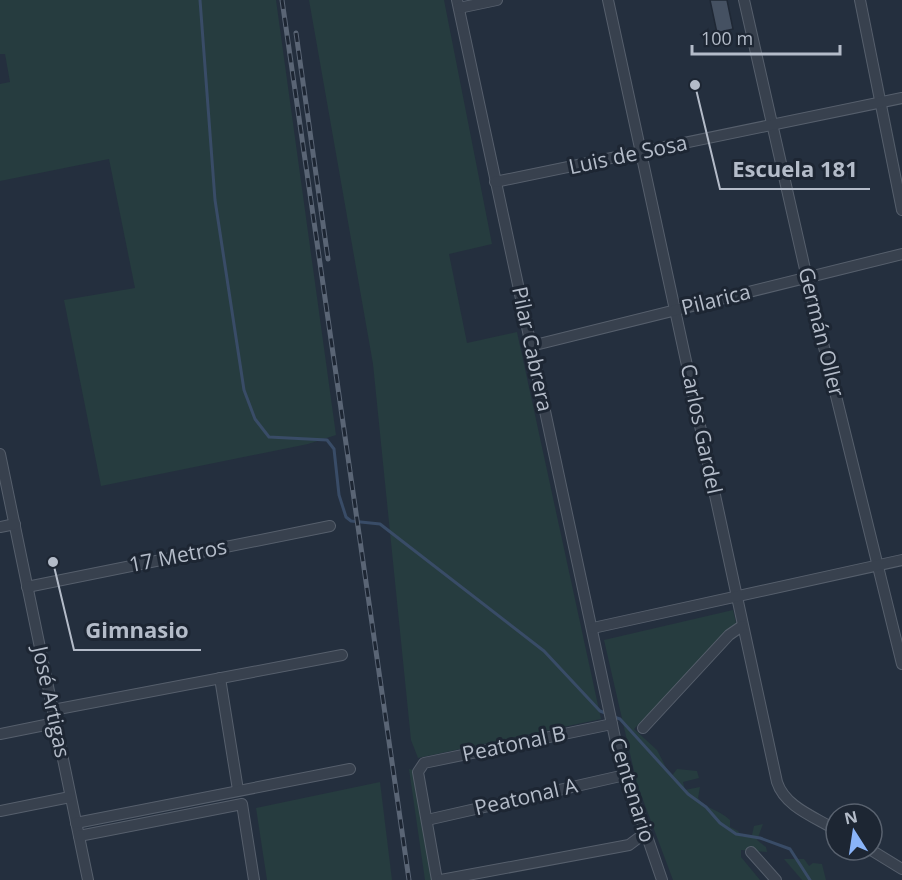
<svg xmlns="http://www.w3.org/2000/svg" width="902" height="880" viewBox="0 0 902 880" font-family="'Open Sans',sans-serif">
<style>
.green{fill:#263c3f}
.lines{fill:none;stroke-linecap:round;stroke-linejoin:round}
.stream{stroke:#394c67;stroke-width:3}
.building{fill:#455162;stroke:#1f2835;stroke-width:1.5}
.minor-casing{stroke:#565f6c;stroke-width:12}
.minor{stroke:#38414e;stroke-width:10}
.rail-casing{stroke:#5a6575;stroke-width:5}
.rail{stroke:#1d2633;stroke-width:3;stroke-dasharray:9;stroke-linecap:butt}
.labels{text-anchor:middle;stroke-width:6;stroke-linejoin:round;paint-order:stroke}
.street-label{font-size:21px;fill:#b4bcc9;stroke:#1d2633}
.leader{fill:none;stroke:#b4bcc9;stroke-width:2}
.callout-dot{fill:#b4bcc9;stroke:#1d2633;stroke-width:2}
.callout-label{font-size:22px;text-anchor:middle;font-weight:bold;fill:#b4bcc9;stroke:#1d2633;stroke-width:6;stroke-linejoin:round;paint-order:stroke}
</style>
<rect width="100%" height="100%" fill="#242f3e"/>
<!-- green -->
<g class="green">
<path d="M0,0H276L336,435L308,444L101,486L64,300L135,288L109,159L0,181V84L10,82L5,54H0Z"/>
<path d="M309,0H444L492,244L449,254L467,343L517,332L601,719L418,758L411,740L373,364Z"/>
<path d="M733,610L736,623L634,729L657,750L671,777L677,769L697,771L699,778L683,782L685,790L700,787L698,798C706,809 720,810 730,820V827L738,831L742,837L752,835L754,826L763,824L757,840L766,847L767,852L741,850V857L760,880H673L637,784L604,640Z"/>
<path d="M409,769L413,770L415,781L432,880H425Z"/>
<path d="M380,782L392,880H267L256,808Z"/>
<path d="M784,859H804L809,866L813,863L822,864L826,880H802Z"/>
</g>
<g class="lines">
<!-- stream -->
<g class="stream">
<path d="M200,0L215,200L244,390L255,419L269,437L327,440L334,449L339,495L346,517L351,521L380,524L544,651L600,711L608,714"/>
<path d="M614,717L620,719L688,794L706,807L720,823L736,834L760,838L790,849L810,880"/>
</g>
</g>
<!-- building -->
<path class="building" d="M710,0H727L733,29L717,33Z"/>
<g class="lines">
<defs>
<g id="minor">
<path d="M457,0L618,752L662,880"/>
<path d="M608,0L777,782C785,807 815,817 836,830"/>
<path d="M744,0L807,278L902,664"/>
<path d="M860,0L902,210"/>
<path d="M459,8L497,0"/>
<path d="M495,182L902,98"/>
<path d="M531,346L902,254"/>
<path d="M0,454L88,880"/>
<path d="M0,527L15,524"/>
<path d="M27,587L330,526"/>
<path d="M593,628L902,560"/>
<path d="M220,678L238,790"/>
<path d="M53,710L342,655"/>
<path d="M643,728L729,635L742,626"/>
<path d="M0,734L55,723"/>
<path d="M0,811L70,797"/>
<path d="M427,820L625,775"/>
<path d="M76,823L350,769"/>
<path d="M79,836L242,804L254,880"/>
<path d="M871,850L902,869"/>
<path d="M751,852L776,880"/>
<path d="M437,880L418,772L424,763L612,724"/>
<path d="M441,880L629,845L645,833"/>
</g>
</defs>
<!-- minor casing -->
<use href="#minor" class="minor-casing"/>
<!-- minor -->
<use href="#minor" class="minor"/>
<defs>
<g id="rail">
<path d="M282,0L409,880"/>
<path d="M296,33L328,259"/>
</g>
</defs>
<!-- rail casing -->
<use href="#rail" class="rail-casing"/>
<!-- rail -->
<use href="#rail" class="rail"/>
</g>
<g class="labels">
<!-- street labels -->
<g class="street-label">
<text transform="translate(628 155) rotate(-12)" y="7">Luis de Sosa</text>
<text transform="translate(716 300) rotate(-14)" y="7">Pilarica</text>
<text transform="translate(821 332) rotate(76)" y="7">Germán Oller</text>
<text transform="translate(532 349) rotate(78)" y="7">Pilar Cabrera</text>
<text transform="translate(701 429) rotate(78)" y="7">Carlos Gardel</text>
<text transform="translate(178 556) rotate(-11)" y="7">17 Metros</text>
<text transform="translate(51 702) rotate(78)" y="7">José Artigas</text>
<text transform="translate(514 744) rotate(-12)" y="7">Peatonal B</text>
<text transform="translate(632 790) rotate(73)" y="7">Centenario</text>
<text transform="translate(526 797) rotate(-13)" y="7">Peatonal A</text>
</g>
</g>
<!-- callouts -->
<path class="leader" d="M695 85L720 189H870M53 562L74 650H201"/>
<g class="callout-dot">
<circle cx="695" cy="85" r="6"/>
<circle cx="53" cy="562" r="6"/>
</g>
<g class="callout-label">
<text x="795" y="177">Escuela 181</text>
<text x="137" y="638">Gimnasio</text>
</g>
<!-- north arrow -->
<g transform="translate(854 832) rotate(348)"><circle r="28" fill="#1d2633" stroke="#59626f" stroke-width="1.5"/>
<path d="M0-4.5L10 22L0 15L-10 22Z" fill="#8ab4f8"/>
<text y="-9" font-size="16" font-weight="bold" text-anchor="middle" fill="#b4bcc9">N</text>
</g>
<!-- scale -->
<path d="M692 45v9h148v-9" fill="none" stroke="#b4bcc9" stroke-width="3"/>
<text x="701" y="45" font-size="18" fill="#b4bcc9" stroke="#1d2633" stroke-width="4.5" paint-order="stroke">100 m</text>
</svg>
